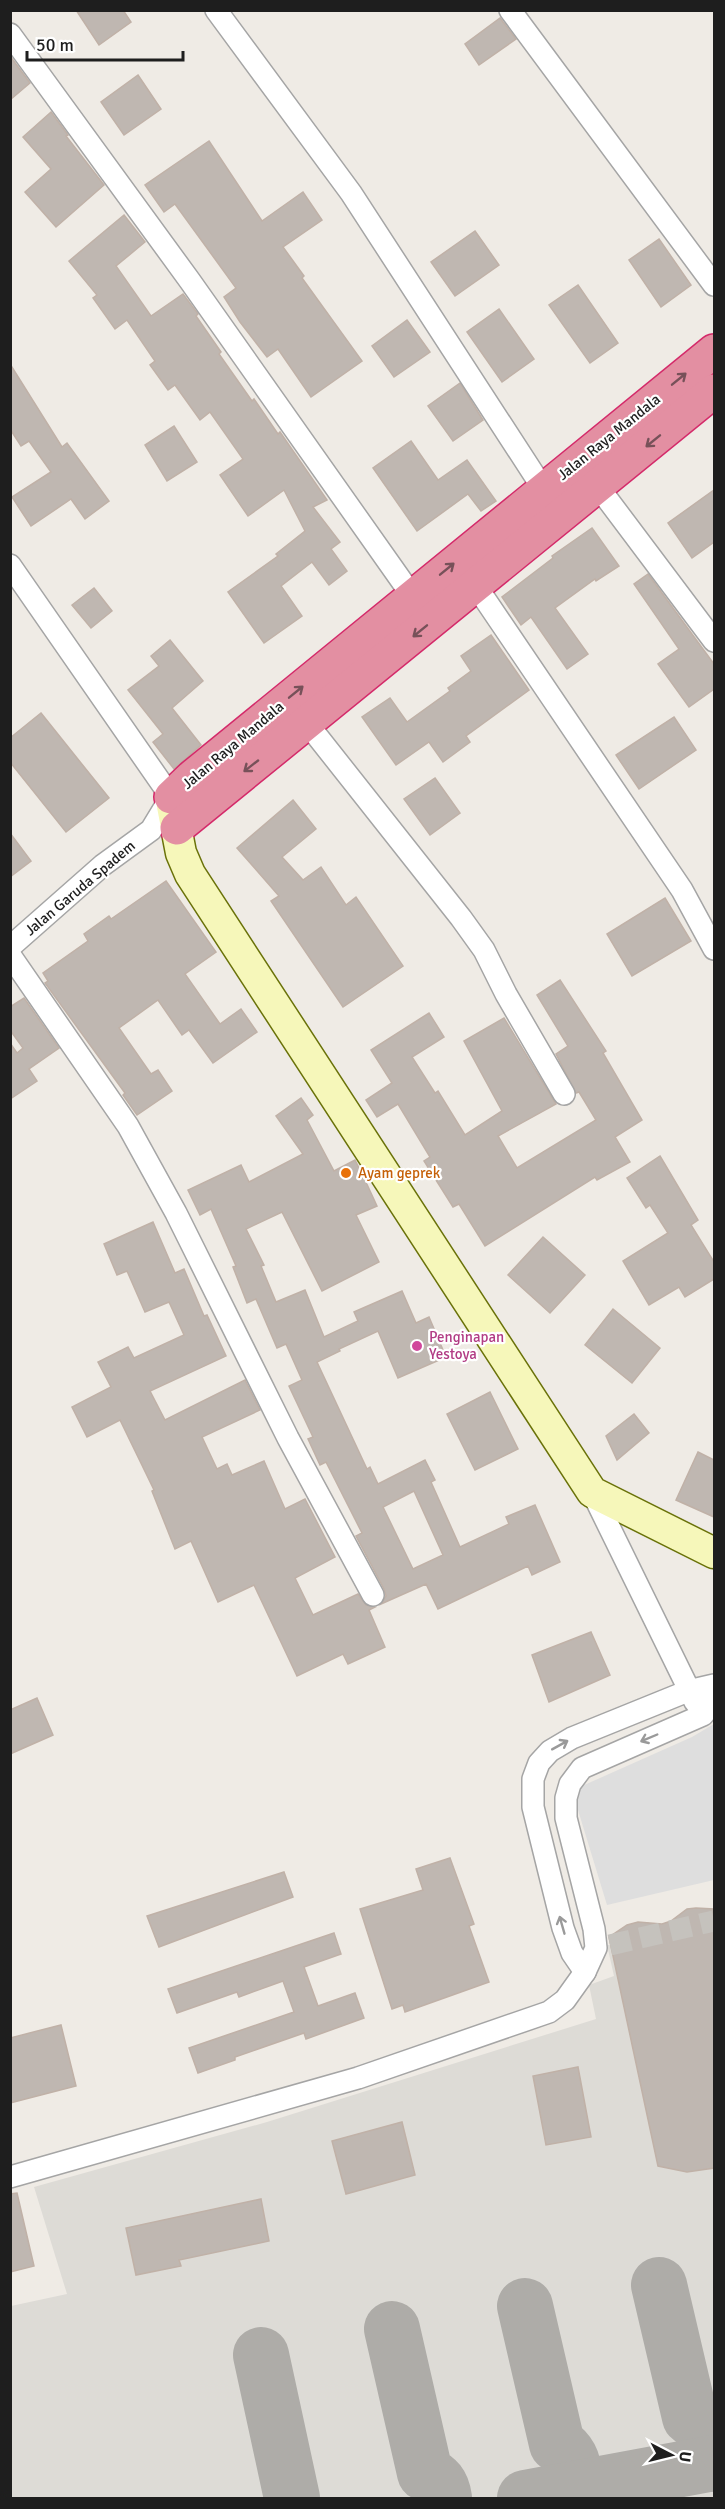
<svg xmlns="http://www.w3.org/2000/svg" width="725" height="2509" viewBox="0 0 725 2509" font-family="Signika,sans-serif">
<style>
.airport{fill:#dddbd6}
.parking{fill:#dedede}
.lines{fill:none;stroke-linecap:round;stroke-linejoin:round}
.taxiway{stroke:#aeaca8;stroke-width:56}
.building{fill:#bfb7b1;stroke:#c0b1a7;stroke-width:1.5;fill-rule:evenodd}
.street-tunnel{stroke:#c5c2bd;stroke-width:21;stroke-dasharray:21 10;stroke-linecap:butt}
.street-casing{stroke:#a5a5a5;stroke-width:24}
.secondary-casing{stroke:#6a7209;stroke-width:33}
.highway-casing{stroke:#d42a6a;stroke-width:36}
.street{stroke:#fff;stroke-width:21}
.secondary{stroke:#f6f7ba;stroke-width:30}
.highway{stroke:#e38fa2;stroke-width:33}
.oneway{stroke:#775159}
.oneway2{stroke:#9a9a9a}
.food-dot{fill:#e8710a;stroke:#fff;stroke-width:2}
.hotel-dot{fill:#d1479c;stroke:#fff;stroke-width:2}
.labels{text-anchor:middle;stroke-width:4.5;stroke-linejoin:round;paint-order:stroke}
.street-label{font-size:15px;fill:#1e1e1e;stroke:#fff}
.food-label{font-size:15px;fill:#c56008;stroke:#fff;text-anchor:start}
.hotel-label{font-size:15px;fill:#b23c85;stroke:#fff;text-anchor:start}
</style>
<rect width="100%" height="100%" fill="#efebe5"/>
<!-- airport -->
<path class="airport" d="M696,1908L714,1909V2498H11V2306L67,2294L34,2187L267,2122L596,2019L589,1985L614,1976L607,1945H610L609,1937L627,1925L638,1922L662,1924L671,1921L687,1909Z"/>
<!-- parking -->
<path class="parking" d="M714,1724V1880L607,1905L578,1810L576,1795L582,1786L692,1737Z"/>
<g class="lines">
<!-- taxiway -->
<g class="taxiway">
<path d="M659,2285L690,2417C708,2430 710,2443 709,2464"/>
<path d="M525,2306L557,2444C574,2455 576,2470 573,2489"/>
<path d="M392,2329L425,2473C437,2479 442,2484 444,2498"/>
<path d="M261,2355L292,2498"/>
<path d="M525,2498L714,2463"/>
</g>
</g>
<!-- building -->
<g class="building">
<path d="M76,10H123L131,22L99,45Z"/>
<path d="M500,18L516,39L479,65L465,44Z"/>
<path d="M10,56L30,83L10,100Z"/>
<path d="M138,75L161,109L124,135L101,102Z"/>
<path d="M51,112L68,135L66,136L104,185L56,227L25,192L51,169L23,137Z"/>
<path d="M209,141L262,221L303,192L322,220L283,247L304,276L302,278L362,361L311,397L278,349L267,357L240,322L224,297L236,288L175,204L164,212L145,185Z"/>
<path d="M124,215L145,242L116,266L151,316L183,294L198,314L196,316L221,352L219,354L252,401L254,399L278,434L280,432L327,500L313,507L340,542L331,549L347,571L329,585L312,562L281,586L302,616L264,643L228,592L278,556L276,554L305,531L284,490L248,516L220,475L243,459L210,412L200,420L175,385L168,390L150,365L155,361L127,320L115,329L93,298L97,295L69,261Z"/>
<path d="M475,231L499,265L455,296L431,262Z"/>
<path d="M659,239L691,285L661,307L629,260Z"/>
<path d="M578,285L618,343L590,363L549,305Z"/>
<path d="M499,309L534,359L502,382L467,332Z"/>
<path d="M407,320L430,352L394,377L372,346Z"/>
<path d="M10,364L62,447L67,443L109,501L85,519L71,499L31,526L12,497L51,472L29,441L21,446L10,429Z"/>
<path d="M460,383L483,420L453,441L428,406Z"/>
<path d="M174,426L197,462L167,481L145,445Z"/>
<path d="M411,441L438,480L467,460L496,501L481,511L468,494L417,531L373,468Z"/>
<path d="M714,490V542L692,558L668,523Z"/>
<path d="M592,528L619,566L596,581L595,579L555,608L588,654L567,669L531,617L521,625L502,597L553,558L552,556Z"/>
<path d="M648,574L714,664V689L689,707L658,664L679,649L634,584Z"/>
<path d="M94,588L112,611L91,628L72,605Z"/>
<path d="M491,635L529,690L466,736L470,742L443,762L429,742L396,765L362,717L390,698L407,722L450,691L448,688L471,671L461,656Z"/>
<path d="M170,640L203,681L172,708L201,745L174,769L153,742L163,734L128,690L159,666L151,656Z"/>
<path d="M41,713L109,798L66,832L10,762V738Z"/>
<path d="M674,717L696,750L639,789L616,755Z"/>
<path d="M435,778L460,813L430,835L404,799Z"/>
<path d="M293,800L316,829L282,857L303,880L321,867L346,905L356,897L403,966L343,1007L271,901L279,896L237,848Z"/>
<path d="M10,833L31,861L10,877Z"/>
<path d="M166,881L216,952L185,974L220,1024L241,1009L257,1032L213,1063L189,1030L182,1035L158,1000L119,1028L151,1074L158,1070L172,1091L137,1115L123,1095L125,1093L45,983L48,981L43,973L88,941L84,934L109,916L111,919Z"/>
<path d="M665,898L691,941L632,976L607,934Z"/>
<path d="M560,980L606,1051L603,1053L642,1120L615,1137L630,1162L597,1180L595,1177L485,1246L459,1204L453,1207L424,1161L430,1157L398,1104L377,1117L366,1100L392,1083L371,1050L429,1013L444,1037L412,1057L435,1093L438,1091L465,1135L502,1111L464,1041L504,1018L556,1104L498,1136L517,1168L596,1120L579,1092L576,1093L556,1054L568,1046L537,995Z"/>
<path d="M24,998L59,1048L29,1069L37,1081L10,1099V1043L17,1053L23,1048L10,1030V1007Z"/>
<path d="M301,1098L313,1115L307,1120L334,1171L355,1160L365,1180L377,1206L356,1215L379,1262L322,1291L282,1212L246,1229L264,1265L261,1266L276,1302L305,1290L324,1337L358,1321L354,1312L402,1291L416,1323L429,1317L446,1357L398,1378L378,1331L339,1349L340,1351L317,1362L367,1469L370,1467L378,1484L425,1460L435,1480L431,1482L460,1547L509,1524L506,1517L535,1505L560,1562L532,1575L528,1566L438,1609L426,1584L381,1604L386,1596L384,1589L356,1536L362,1533L326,1462L320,1465L308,1439L313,1437L289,1386L302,1380L286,1344L277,1348L256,1299L247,1303L233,1267L236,1266L211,1209L200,1215L188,1190L241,1165L249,1182L303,1154L276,1116ZM414,1491L443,1555L413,1569L383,1507Z"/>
<path d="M660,1156L698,1220L691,1225L714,1262V1279L685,1297L679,1287L649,1305L623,1261L668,1233L650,1205L646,1208L627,1178Z"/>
<path d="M153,1222L175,1273L184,1269L204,1316L207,1315L226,1356L150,1391L165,1420L245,1380L260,1410L202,1437L217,1469L227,1464L232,1475L264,1461L285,1509L305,1499L335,1557L295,1578L313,1615L358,1594L366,1605L375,1607L369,1610L385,1647L348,1664L343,1654L297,1676L254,1585L218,1602L191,1541L175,1549L152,1491L154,1490L120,1420L87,1437L72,1407L111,1387L98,1362L128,1347L134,1358L184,1335L169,1302L145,1312L127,1271L117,1275L104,1244Z"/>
<path d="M543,1237L585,1275L550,1313L508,1275Z"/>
<path d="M613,1309L660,1348L632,1383L585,1345Z"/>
<path d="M490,1392L518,1449L475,1470L447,1414Z"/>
<path d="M634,1414L649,1433L617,1460L606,1436Z"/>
<path d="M698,1452L714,1460V1517L676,1500Z"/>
<path d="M591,1632L610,1675L549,1702L532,1655Z"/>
<path d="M37,1698L53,1735L10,1754V1710Z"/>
<path d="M450,1858L474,1924L469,1926L489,1982L405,2012L403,2005L392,2009L360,1909L423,1890L416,1869Z"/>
<path d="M284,1872L293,1897L159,1947L147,1916Z"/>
<path d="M696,1908L714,1909V2168L687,2172L658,2166L609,1937L627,1925L638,1922L662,1924L671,1921L687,1909Z"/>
<path d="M334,1933L341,1954L304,1967L318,2006L355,1993L364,2018L306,2039L304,2033L235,2057V2060L198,2073L189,2048L294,2012L283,1981L239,1997L237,1992L177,2013L168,1989Z"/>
<path d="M61,2025L76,2086L10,2103V2038Z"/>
<path d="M578,2067L591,2137L546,2145L533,2076Z"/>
<path d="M402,2122L415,2175L346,2194L332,2141Z"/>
<path d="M17,2193L34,2266L10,2272V2194Z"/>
<path d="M261,2199L269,2241L179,2260L181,2266L136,2275L126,2228Z"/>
</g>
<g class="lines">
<!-- street-tunnel -->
<path class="street-tunnel" d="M610,1945L714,1921"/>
<defs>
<g id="street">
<path d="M216,10L351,193L544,490"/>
<path d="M510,10L714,285"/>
<path d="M10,34L190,281L413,597"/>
<path d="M590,476L714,641"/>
<path d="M10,565L171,797L151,830L103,865L10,947"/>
<path d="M476,586L682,890L714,949"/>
<path d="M306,722L461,918L484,950L506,994L564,1094"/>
<path d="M10,955L128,1126L176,1213L288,1438L373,1595"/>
<path d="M592,1492L695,1702"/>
<path d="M714,1685L688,1691L572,1738L550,1751L539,1763L533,1779V1807L563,1928L572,1953L585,1972L596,1948L594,1929L566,1818V1798L570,1784L582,1768L703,1715L714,1700"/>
<path d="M10,2177L358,2078L549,2012L565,2000L585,1972"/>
</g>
<path id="secondary" d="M172,806L181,853L190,874L592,1492L714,1553"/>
<g id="highway">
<path d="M171,797L192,777L714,351"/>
<path d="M177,828L714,391"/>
</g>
</defs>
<!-- street casing -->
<use href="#street" class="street-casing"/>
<!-- secondary casing -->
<use href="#secondary" class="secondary-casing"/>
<!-- highway casing -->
<use href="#highway" class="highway-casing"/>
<!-- street -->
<use href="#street" class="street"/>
<!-- secondary -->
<use href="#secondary" class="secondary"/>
<!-- highway -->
<use href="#highway" class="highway"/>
</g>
<!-- one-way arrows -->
<defs><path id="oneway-shaft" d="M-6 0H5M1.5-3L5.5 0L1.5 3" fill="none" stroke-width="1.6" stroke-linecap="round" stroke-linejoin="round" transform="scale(1.5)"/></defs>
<g class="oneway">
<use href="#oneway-shaft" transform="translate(679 379) rotate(-39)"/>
<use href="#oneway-shaft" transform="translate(653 441) rotate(141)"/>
<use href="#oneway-shaft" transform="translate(447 569) rotate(-39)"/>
<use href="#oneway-shaft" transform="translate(420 631) rotate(141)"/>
<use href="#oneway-shaft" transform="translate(296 692) rotate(-39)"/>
<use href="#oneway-shaft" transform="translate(251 766) rotate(142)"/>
</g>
<g class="oneway2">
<use href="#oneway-shaft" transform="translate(649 1738) rotate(157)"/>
<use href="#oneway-shaft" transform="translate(560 1745) rotate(-29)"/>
<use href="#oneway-shaft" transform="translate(562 1925) rotate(-106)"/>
</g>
<!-- markers -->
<circle class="food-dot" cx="346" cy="1173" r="6"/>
<circle class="hotel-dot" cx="417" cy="1346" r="6"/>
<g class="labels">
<!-- street labels -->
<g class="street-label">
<text transform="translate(609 437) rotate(-39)" y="5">Jalan Raya Mandala</text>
<text transform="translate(233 745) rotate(-40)" y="5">Jalan Raya Mandala</text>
<text transform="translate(80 888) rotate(-40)" y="5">Jalan Garuda Spadem</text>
</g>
<!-- food labels -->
<g class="food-label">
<text x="358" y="1178">Ayam geprek</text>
</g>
<!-- hotel labels -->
<g class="hotel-label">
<text x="429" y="1342">Penginapan<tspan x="429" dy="17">Yestoya</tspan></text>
</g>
</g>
<!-- border -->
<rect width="725" height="2509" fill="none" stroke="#1e1e1e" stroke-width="24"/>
<!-- north arrow -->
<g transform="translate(671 2455) rotate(97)" stroke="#ffffff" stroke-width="4.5" paint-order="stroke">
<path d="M0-4.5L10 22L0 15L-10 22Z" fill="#1e1e1e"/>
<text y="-9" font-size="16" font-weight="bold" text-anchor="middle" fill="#1e1e1e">U</text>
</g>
<!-- scale -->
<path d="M27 51v9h156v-9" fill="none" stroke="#1e1e1e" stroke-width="3"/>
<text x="36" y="51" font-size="18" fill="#1e1e1e" stroke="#ffffff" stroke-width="4.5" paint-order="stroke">50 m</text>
</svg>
